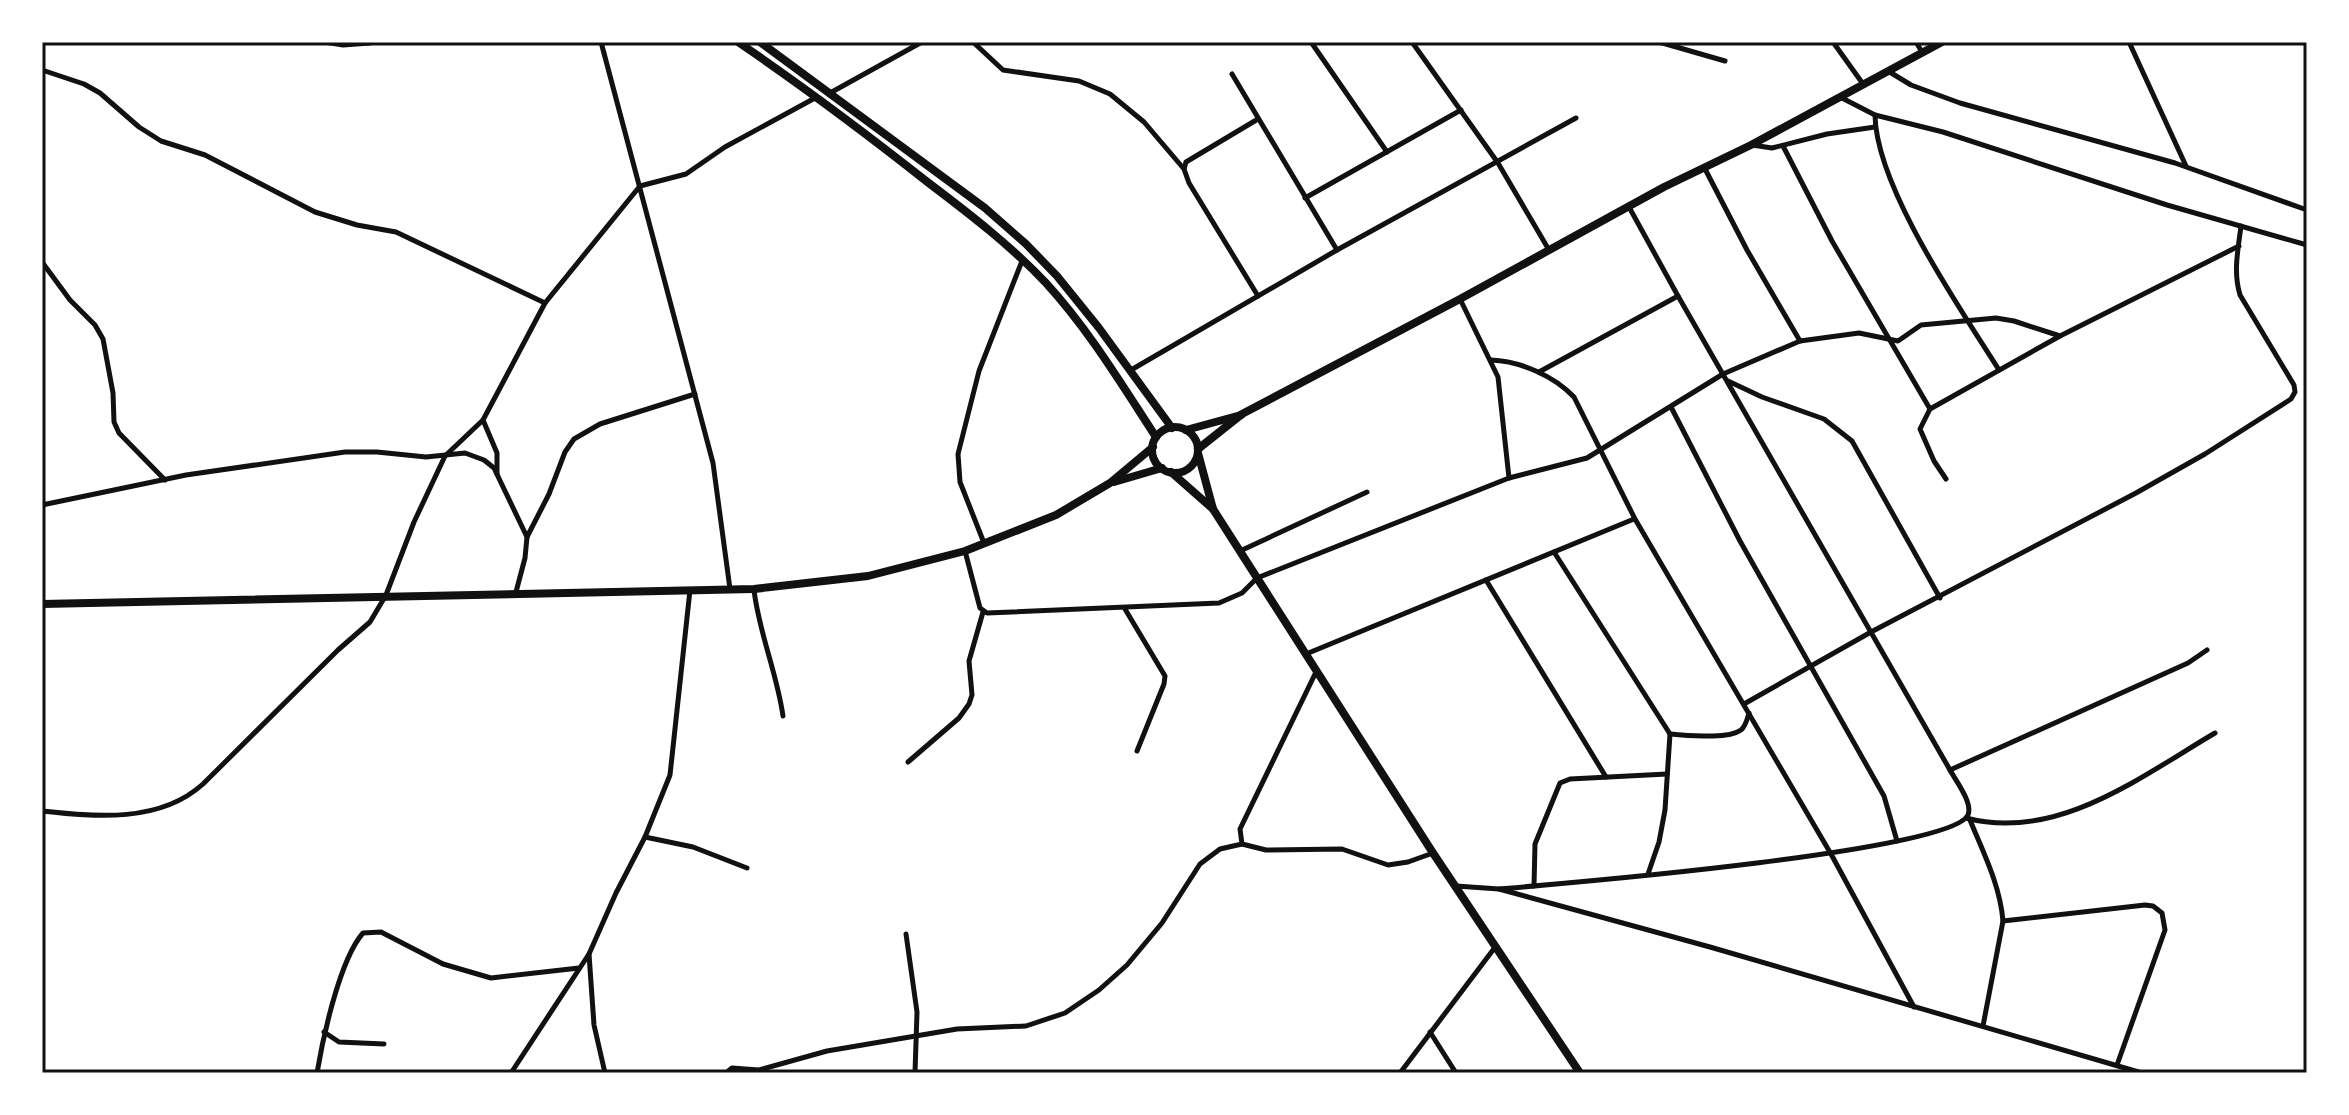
<svg xmlns="http://www.w3.org/2000/svg" width="2349" height="1115" viewBox="0 0 2349 1115" font-family="Arial,sans-serif">
<style>
.lines{fill:none;stroke-linecap:round;stroke-linejoin:round}
.minor{stroke:#111;stroke-width:5}
.primary{stroke:#111;stroke-width:8}
.trunk{stroke:#111;stroke-width:8}
.neatline{fill:none;stroke:#111;stroke-width:3}
</style>
<rect width="100%" height="100%" fill="#fff"/>
<g class="lines">
<!-- minor -->
<g class="minor">
<path d="M325,42L343,45L370,43"/>
<path d="M601,42L713,463L730,589"/>
<path d="M973,42L1003,70L1079,81L1110,94L1144,122L1184,169"/>
<path d="M1311,42L1387,152"/>
<path d="M1412,42L1498,163L1549,250"/>
<path d="M1659,42L1725,61"/>
<path d="M1833,42L1863,84"/>
<path d="M1916,42L1922,52"/>
<path d="M2129,42L2186,166"/>
<path d="M42,70L84,84L100,93L139,127L161,141L205,155L315,212L357,225L396,232L545,303"/>
<path d="M1888,71L1911,85L1960,103L2175,163L2307,210"/>
<path d="M1232,74L1337,250"/>
<path d="M830,93L922,42"/>
<path d="M1840,97L1875,115L1943,132L2167,205L2307,245"/>
<path d="M1875,115C1876,187 1960,308 1999,370"/>
<path d="M1258,119L1186,162L1184,169L1189,183L1258,296"/>
<path d="M1752,145L1772,148L1827,134L1875,127"/>
<path d="M1783,146L1832,241L1930,409"/>
<path d="M1704,167L1747,250L1800,341"/>
<path d="M1305,198L1461,110"/>
<path d="M42,262L70,300L95,325L103,339L113,393L114,422L119,433L165,480"/>
<path d="M1460,299L1498,377L1509,478"/>
<path d="M1491,360C1520,361 1554,376 1574,397L1635,519L1831,854L1914,1007"/>
<path d="M1131,370L1337,250L1576,118"/>
<path d="M1539,372L1678,296"/>
<path d="M1728,381L1762,397L1824,419L1852,441L1940,598"/>
<path d="M1671,407L1740,541L1884,796L1897,841"/>
<path d="M483,420L497,453V474"/>
<path d="M1946,479L1934,461L1920,429L1930,409L2060,336L2239,246"/>
<path d="M42,505L186,475L345,452H377L426,457L465,453L484,460L494,468L527,537"/>
<path d="M984,543L960,482L958,454L979,371L1022,261"/>
<path d="M965,551L980,608L987,613L1219,603L1242,593L1257,578L1509,478L1587,458L1723,374L1800,341L1859,333L1898,341L1921,325L1996,318L2014,321L2060,336"/>
<path d="M1240,551L1367,492"/>
<path d="M1554,552L1670,734L1665,810L1659,842L1648,874"/>
<path d="M1486,580L1606,777"/>
<path d="M754,590C759,633 777,673 783,716"/>
<path d="M516,592L525,558L527,537L549,494L565,452L574,439L600,424L695,394"/>
<path d="M1125,609L1165,676L1164,684L1137,751"/>
<path d="M1306,654L1634,519"/>
<path d="M1316,672L1240,829L1242,844L1266,850L1342,849L1388,865L1408,862L1433,853"/>
<path d="M1744,704L1871,632L2136,493L2205,454L2291,399L2295,392L2294,385L2240,295C2233,272 2238,250 2241,226"/>
<path d="M1670,734C1687,735 1727,740 1741,730C1746,726 1747,719 1749,713"/>
<path d="M908,762L959,718L969,704L972,695L969,661L983,612"/>
<path d="M1950,770L2188,663L2207,650"/>
<path d="M42,811C96,817 160,823 203,784L338,650L370,622L386,595L414,522L445,456L483,420L545,303L640,186L686,174L725,147L815,98"/>
<path d="M1966,818C2057,842 2140,777 2215,733"/>
<path d="M1970,820C1983,852 2000,885 2003,921L1983,1026"/>
<path d="M645,837L693,847L747,868"/>
<path d="M1456,886L1499,889L1710,947L2142,1073"/>
<path d="M1534,886L1535,844L1560,783L1570,779L1667,774"/>
<path d="M1499,889C1558,884 1951,852 1968,815C1973,803 1956,781 1950,770L1678,296L1629,207"/>
<path d="M2003,921L2145,905L2153,906L2162,913L2165,930L2117,1065"/>
<path d="M906,934L917,1012L915,1073"/>
<path d="M324,1032L339,1042L384,1044"/>
<path d="M1430,1032L1456,1073"/>
<path d="M317,1073C323,1037 340,959 363,933L381,932L443,964L491,978L579,968"/>
<path d="M511,1073L589,954"/>
<path d="M605,1073L594,1025L589,954L616,893L645,837L670,775L690,590"/>
<path d="M726,1073L732,1068L759,1070L827,1051L957,1029L1026,1026L1065,1013L1099,990L1127,965L1162,923L1200,864L1220,849L1242,844"/>
<path d="M1400,1073L1496,946"/>
</g>
<!-- primary -->
<g class="primary">
<path d="M1186,430L1241,415"/>
<path d="M1198,449L1242,414L1460,299L1664,187L1751,145L1942,42"/>
<path d="M1114,482L1162,468"/>
<path d="M42,604L754,589L868,576L965,551L1056,515L1110,483L1153,447"/>
</g>
<!-- trunk -->
<g class="trunk">
<path d="M738,42C804,87 868,135 930,184C971,215 1011,246 1046,283C1089,330 1122,385 1156,437"/>
<path d="M760,42L985,208L1026,244L1057,276L1099,328L1172,428"/>
<circle cx="1175" cy="450" r="23"/>
<path d="M1198,453L1213,509"/>
<path d="M1171,472L1213,509L1433,853L1580,1073"/>
</g>
</g>
<!-- border -->
<rect width="2349" height="1115" fill="none" stroke="#ffffff" stroke-width="88"/>
<rect x="44" y="44" width="2261" height="1027" class="neatline"/>
</svg>
